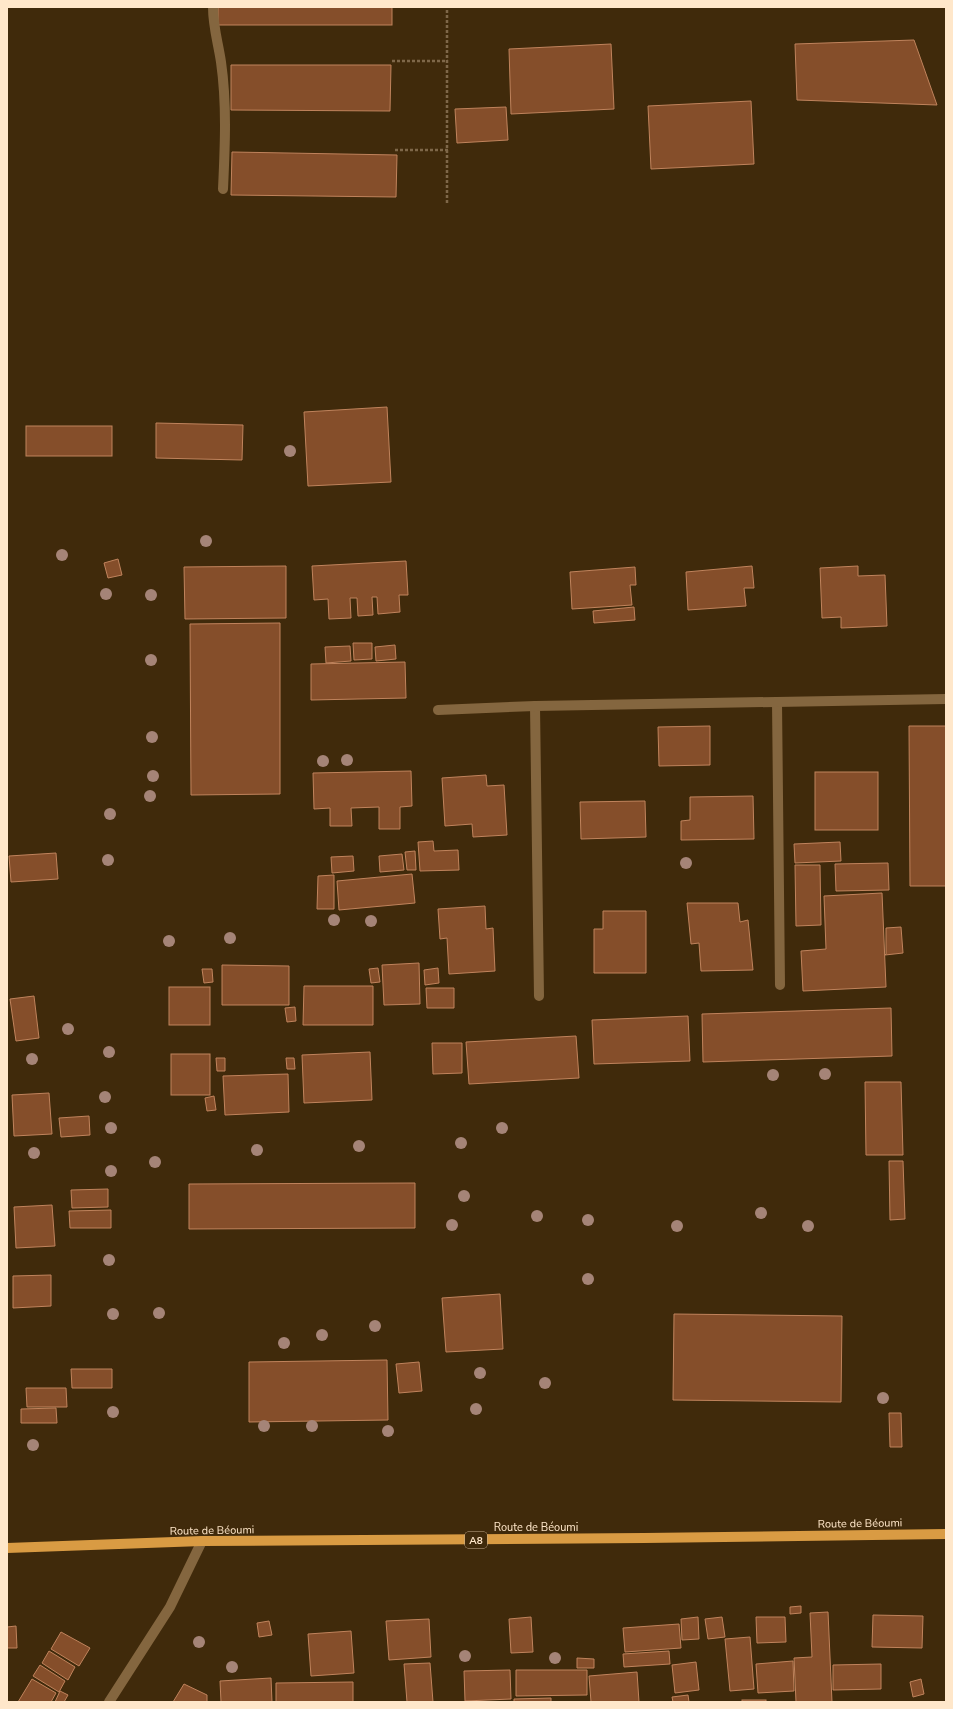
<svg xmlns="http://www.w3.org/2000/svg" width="953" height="1709" viewBox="0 0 953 1709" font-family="'Nunito Sans',sans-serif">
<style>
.building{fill:#854e2a;stroke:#c0835c}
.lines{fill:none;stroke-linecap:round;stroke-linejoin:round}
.path{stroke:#7e6749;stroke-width:2.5;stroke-dasharray:3 2;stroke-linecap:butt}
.service{stroke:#84663f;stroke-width:10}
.minor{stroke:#84663f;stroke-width:10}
.tertiary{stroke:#84663f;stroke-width:10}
.primary{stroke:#d99b43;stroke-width:10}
.tree{fill:#a58477}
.labels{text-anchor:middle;stroke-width:3;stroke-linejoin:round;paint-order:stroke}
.shield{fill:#402a0b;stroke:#c6ae91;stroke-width:1}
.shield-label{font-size:10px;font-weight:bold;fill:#ffe7ca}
.street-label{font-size:11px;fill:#ffe7ca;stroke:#402a0b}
</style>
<rect width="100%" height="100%" fill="#402a0b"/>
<!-- building -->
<g class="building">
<rect x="218" y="7" width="174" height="18"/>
<path d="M914,40L937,105L797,100L795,44Z"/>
<path d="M611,44L614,109L511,114L509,49Z"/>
<path d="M231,65H391L390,111L231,110Z"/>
<path d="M751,101L754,164L651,169L648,106Z"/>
<path d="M506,107L508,140L457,143L455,109Z"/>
<path d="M232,152L397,155L396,197L231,195Z"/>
<path d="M387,407L391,482L308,486L304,412Z"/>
<path d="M156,423L243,425L242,460L156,458Z"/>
<rect x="26" y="426" width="86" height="30"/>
<path d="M118,559L122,575L108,578L104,563Z"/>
<path d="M406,561L408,595H399L400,612L378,614L377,597H372L373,615L358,616L357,598H350L351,618L329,619L328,599L314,600L312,566Z"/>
<path d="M286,566V618L185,619L184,567Z"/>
<path d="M752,566L754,588H744L746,606L688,610L686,572Z"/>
<path d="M858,566V576L885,575L887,626L841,628V617L822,618L820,568Z"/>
<path d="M635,567L636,585H630L632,605L572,609L570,572Z"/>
<path d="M634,607L635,620L594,623L593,611Z"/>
<path d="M280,623V794L191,795L190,624Z"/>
<path d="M353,643H372V659L354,660Z"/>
<path d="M395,645L396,659L376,661L375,647Z"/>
<path d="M350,646L351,661L326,663L325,647Z"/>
<path d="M405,662L406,698L311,700V664Z"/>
<path d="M710,726V765L659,766L658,727Z"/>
<path d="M909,726H946V886H910Z"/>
<path d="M411,771L412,806L400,807V829H379V807L351,808L352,826H330V808L314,809L313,773Z"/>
<rect x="815" y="772" width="63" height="58"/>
<path d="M486,775L487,786L504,785L507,835L473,837L472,824L445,826L442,778Z"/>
<path d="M753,796L754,839L681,840V821L690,820V797Z"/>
<path d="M645,801L646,837L581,839L580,802Z"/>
<path d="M433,841L434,851L458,850L459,870L420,871L418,842Z"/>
<path d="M840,842L841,861L795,863L794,844Z"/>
<path d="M415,851L416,870H407L405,852Z"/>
<path d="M56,853L58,879L11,882L9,856Z"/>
<path d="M402,854L404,870L380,872L379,856Z"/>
<path d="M353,856L354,871L332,873L331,857Z"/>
<path d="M888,863L889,890L836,891L835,864Z"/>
<path d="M795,865H820L821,925L796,926Z"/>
<path d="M412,874L415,903L339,910L337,881Z"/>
<path d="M334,875V909H317L318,876Z"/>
<path d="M882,893L886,987L803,991L801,951L826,949L824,896Z"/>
<path d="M687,903H738L740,922L748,920L753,970L701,971L699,943L691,944Z"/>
<path d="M485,906L486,929L493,928L495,971L449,974L447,938L440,939L438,909Z"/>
<path d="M603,911H646V973H594V929H603Z"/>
<path d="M901,927L903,953L885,955L886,954V928Z"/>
<path d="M419,963L420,1004L384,1005L382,965Z"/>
<path d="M222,965L289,966V1005H222Z"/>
<path d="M378,968L380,982L371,983L369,969Z"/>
<path d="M438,968L439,983L425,985L424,970Z"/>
<path d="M202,969H212L213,982L204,983Z"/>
<path d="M304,986H373V1025H303Z"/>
<rect x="169" y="987" width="41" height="38"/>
<path d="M426,988H454V1008H427Z"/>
<path d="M34,996L39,1038L16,1041L10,999Z"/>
<path d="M295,1007L296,1021L287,1022L285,1008Z"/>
<path d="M891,1008L892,1056L703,1062L702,1014Z"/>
<path d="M688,1016L690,1061L594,1064L592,1020Z"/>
<path d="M576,1036L579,1078L469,1084L466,1042Z"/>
<path d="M432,1043H462V1073L433,1074Z"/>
<path d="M370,1052L372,1100L304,1103L302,1055Z"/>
<rect x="171" y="1054" width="39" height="41"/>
<path d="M216,1058H225V1071H217Z"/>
<path d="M286,1058H294L295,1069H287Z"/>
<path d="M288,1074L289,1112L225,1115L223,1076Z"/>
<path d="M865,1082H901L903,1155H866Z"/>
<path d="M49,1093L52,1134L14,1136L12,1095Z"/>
<path d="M214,1096L216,1110L207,1111L205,1098Z"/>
<path d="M89,1116L90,1135L61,1137L59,1118Z"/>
<path d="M889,1161H903L905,1219L890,1220Z"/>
<path d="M415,1183V1228L189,1229V1184Z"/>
<path d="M108,1189V1207L72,1208L71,1190Z"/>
<path d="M52,1205L55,1246L16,1248L14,1207Z"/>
<path d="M111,1210V1228H70L69,1211Z"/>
<path d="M51,1275V1306L13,1308V1276Z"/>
<path d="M500,1294L503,1349L446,1352L442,1298Z"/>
<path d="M674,1314L842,1316L841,1402L673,1400Z"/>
<path d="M387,1360L388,1420L249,1422V1362Z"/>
<path d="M419,1362L422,1391L399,1393L396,1364Z"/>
<path d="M71,1369H112V1388H72Z"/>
<path d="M26,1388H66L67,1407H27Z"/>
<path d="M56,1408L57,1423H21V1409Z"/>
<path d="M889,1413H901L902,1447H890Z"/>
<path d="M801,1606V1613L790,1614V1607Z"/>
<path d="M828,1612L832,1702H796L794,1658L812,1657L810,1613Z"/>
<path d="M873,1615L923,1616L922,1648L872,1647Z"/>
<path d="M531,1617L533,1652L511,1653L509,1619Z"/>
<path d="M698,1617L699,1639L682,1640L681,1619Z"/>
<path d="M722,1617L725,1637L708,1639L705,1619Z"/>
<path d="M756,1617H785L786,1642L757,1643Z"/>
<path d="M429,1619L431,1657L389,1660L386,1621Z"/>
<path d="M269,1621L272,1635L259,1637L257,1623Z"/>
<path d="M679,1624L681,1648L625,1652L623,1628Z"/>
<path d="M16,1626L17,1648H7V1627Z"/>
<path d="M351,1631L354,1673L311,1676L308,1634Z"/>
<path d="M61,1632L90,1648L79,1666L51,1649Z"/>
<path d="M750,1637L754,1689L730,1691L725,1639Z"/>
<path d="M49,1651L75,1667L68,1680L42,1663Z"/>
<path d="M669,1651L670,1664L624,1667L623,1654Z"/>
<path d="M577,1658L594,1659V1668H577Z"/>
<path d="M793,1661L794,1691L758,1693L756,1664Z"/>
<path d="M696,1662L699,1690L675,1693L672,1665Z"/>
<path d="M430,1663L433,1702H407L404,1664Z"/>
<path d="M881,1664V1689L833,1690V1665Z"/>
<path d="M40,1665L65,1681L59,1692L33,1676Z"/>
<path d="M510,1670L511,1699L465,1701L464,1671Z"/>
<path d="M516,1670H587V1695L516,1696Z"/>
<path d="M637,1672L639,1702H591L589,1676Z"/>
<path d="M271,1678L272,1702H221L220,1681Z"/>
<path d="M32,1679L56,1693L51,1702H18Z"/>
<path d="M921,1679L924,1694L913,1697L910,1682Z"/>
<path d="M353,1682V1702H276V1683Z"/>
<path d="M184,1684L207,1695V1702H173Z"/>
<path d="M60,1691L68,1695L64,1702H55Z"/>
<path d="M688,1695L689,1702H673L672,1697Z"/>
<path d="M551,1698V1702H514V1699Z"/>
<rect x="742" y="1700" width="24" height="2"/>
</g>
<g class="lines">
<!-- path -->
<g class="path">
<path d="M392,61H448"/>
<path d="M395,150H448"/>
<path d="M447,203V7"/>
</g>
<!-- service -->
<path class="service" d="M213,7C213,27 218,42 221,62C227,104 225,146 223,189"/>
<!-- minor -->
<g class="minor">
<path d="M777,702L780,985"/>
<path d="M535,706L539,996"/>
<path d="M438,710L535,706L946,699"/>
</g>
<!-- tertiary -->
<path class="tertiary" d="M109,1702L170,1607L202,1541"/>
<!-- primary -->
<path class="primary" d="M7,1548L202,1541L644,1538L946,1534"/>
</g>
<!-- trees -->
<g class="tree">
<circle cx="290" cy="451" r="6"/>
<circle cx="206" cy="541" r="6"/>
<circle cx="62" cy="555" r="6"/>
<circle cx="106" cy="594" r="6"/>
<circle cx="151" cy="595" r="6"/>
<circle cx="151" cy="660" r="6"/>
<circle cx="152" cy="737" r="6"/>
<circle cx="347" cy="760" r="6"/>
<circle cx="323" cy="761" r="6"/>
<circle cx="153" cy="776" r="6"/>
<circle cx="150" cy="796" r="6"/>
<circle cx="110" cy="814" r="6"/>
<circle cx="108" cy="860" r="6"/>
<circle cx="686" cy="863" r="6"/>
<circle cx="334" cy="920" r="6"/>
<circle cx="371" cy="921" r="6"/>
<circle cx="230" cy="938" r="6"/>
<circle cx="169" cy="941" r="6"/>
<circle cx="68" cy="1029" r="6"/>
<circle cx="109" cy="1052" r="6"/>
<circle cx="32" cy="1059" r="6"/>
<circle cx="825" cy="1074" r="6"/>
<circle cx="773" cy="1075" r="6"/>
<circle cx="105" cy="1097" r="6"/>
<circle cx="111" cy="1128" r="6"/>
<circle cx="502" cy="1128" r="6"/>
<circle cx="461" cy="1143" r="6"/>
<circle cx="359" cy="1146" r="6"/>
<circle cx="257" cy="1150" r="6"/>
<circle cx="34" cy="1153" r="6"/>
<circle cx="155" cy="1162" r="6"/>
<circle cx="111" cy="1171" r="6"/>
<circle cx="464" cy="1196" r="6"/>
<circle cx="761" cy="1213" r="6"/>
<circle cx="537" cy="1216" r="6"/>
<circle cx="588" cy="1220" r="6"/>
<circle cx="452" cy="1225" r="6"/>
<circle cx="677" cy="1226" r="6"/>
<circle cx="808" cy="1226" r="6"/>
<circle cx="109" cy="1260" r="6"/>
<circle cx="588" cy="1279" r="6"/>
<circle cx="159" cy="1313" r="6"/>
<circle cx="113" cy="1314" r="6"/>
<circle cx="375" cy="1326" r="6"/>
<circle cx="322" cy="1335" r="6"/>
<circle cx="284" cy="1343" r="6"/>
<circle cx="480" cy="1373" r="6"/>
<circle cx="545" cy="1383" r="6"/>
<circle cx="883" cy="1398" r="6"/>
<circle cx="476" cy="1409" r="6"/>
<circle cx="113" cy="1412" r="6"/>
<circle cx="264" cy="1426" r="6"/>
<circle cx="312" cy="1426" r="6"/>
<circle cx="388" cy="1431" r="6"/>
<circle cx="33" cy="1445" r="6"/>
<circle cx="199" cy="1642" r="6"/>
<circle cx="465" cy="1656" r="6"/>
<circle cx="555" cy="1658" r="6"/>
<circle cx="232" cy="1667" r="6"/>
</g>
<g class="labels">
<!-- shield labels -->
<rect class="shield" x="465" y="1532" width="22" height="16" rx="3"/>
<g class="shield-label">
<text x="476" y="1544">A8</text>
</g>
<!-- street labels -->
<g class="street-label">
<text transform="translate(860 1523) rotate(-1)" y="4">Route de Béoumi</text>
<text x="536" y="1531">Route de Béoumi</text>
<text transform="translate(212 1530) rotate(-1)" y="4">Route de Béoumi</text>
</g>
</g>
<!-- border -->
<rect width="953" height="1709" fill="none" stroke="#ffe7ca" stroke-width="16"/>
</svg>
